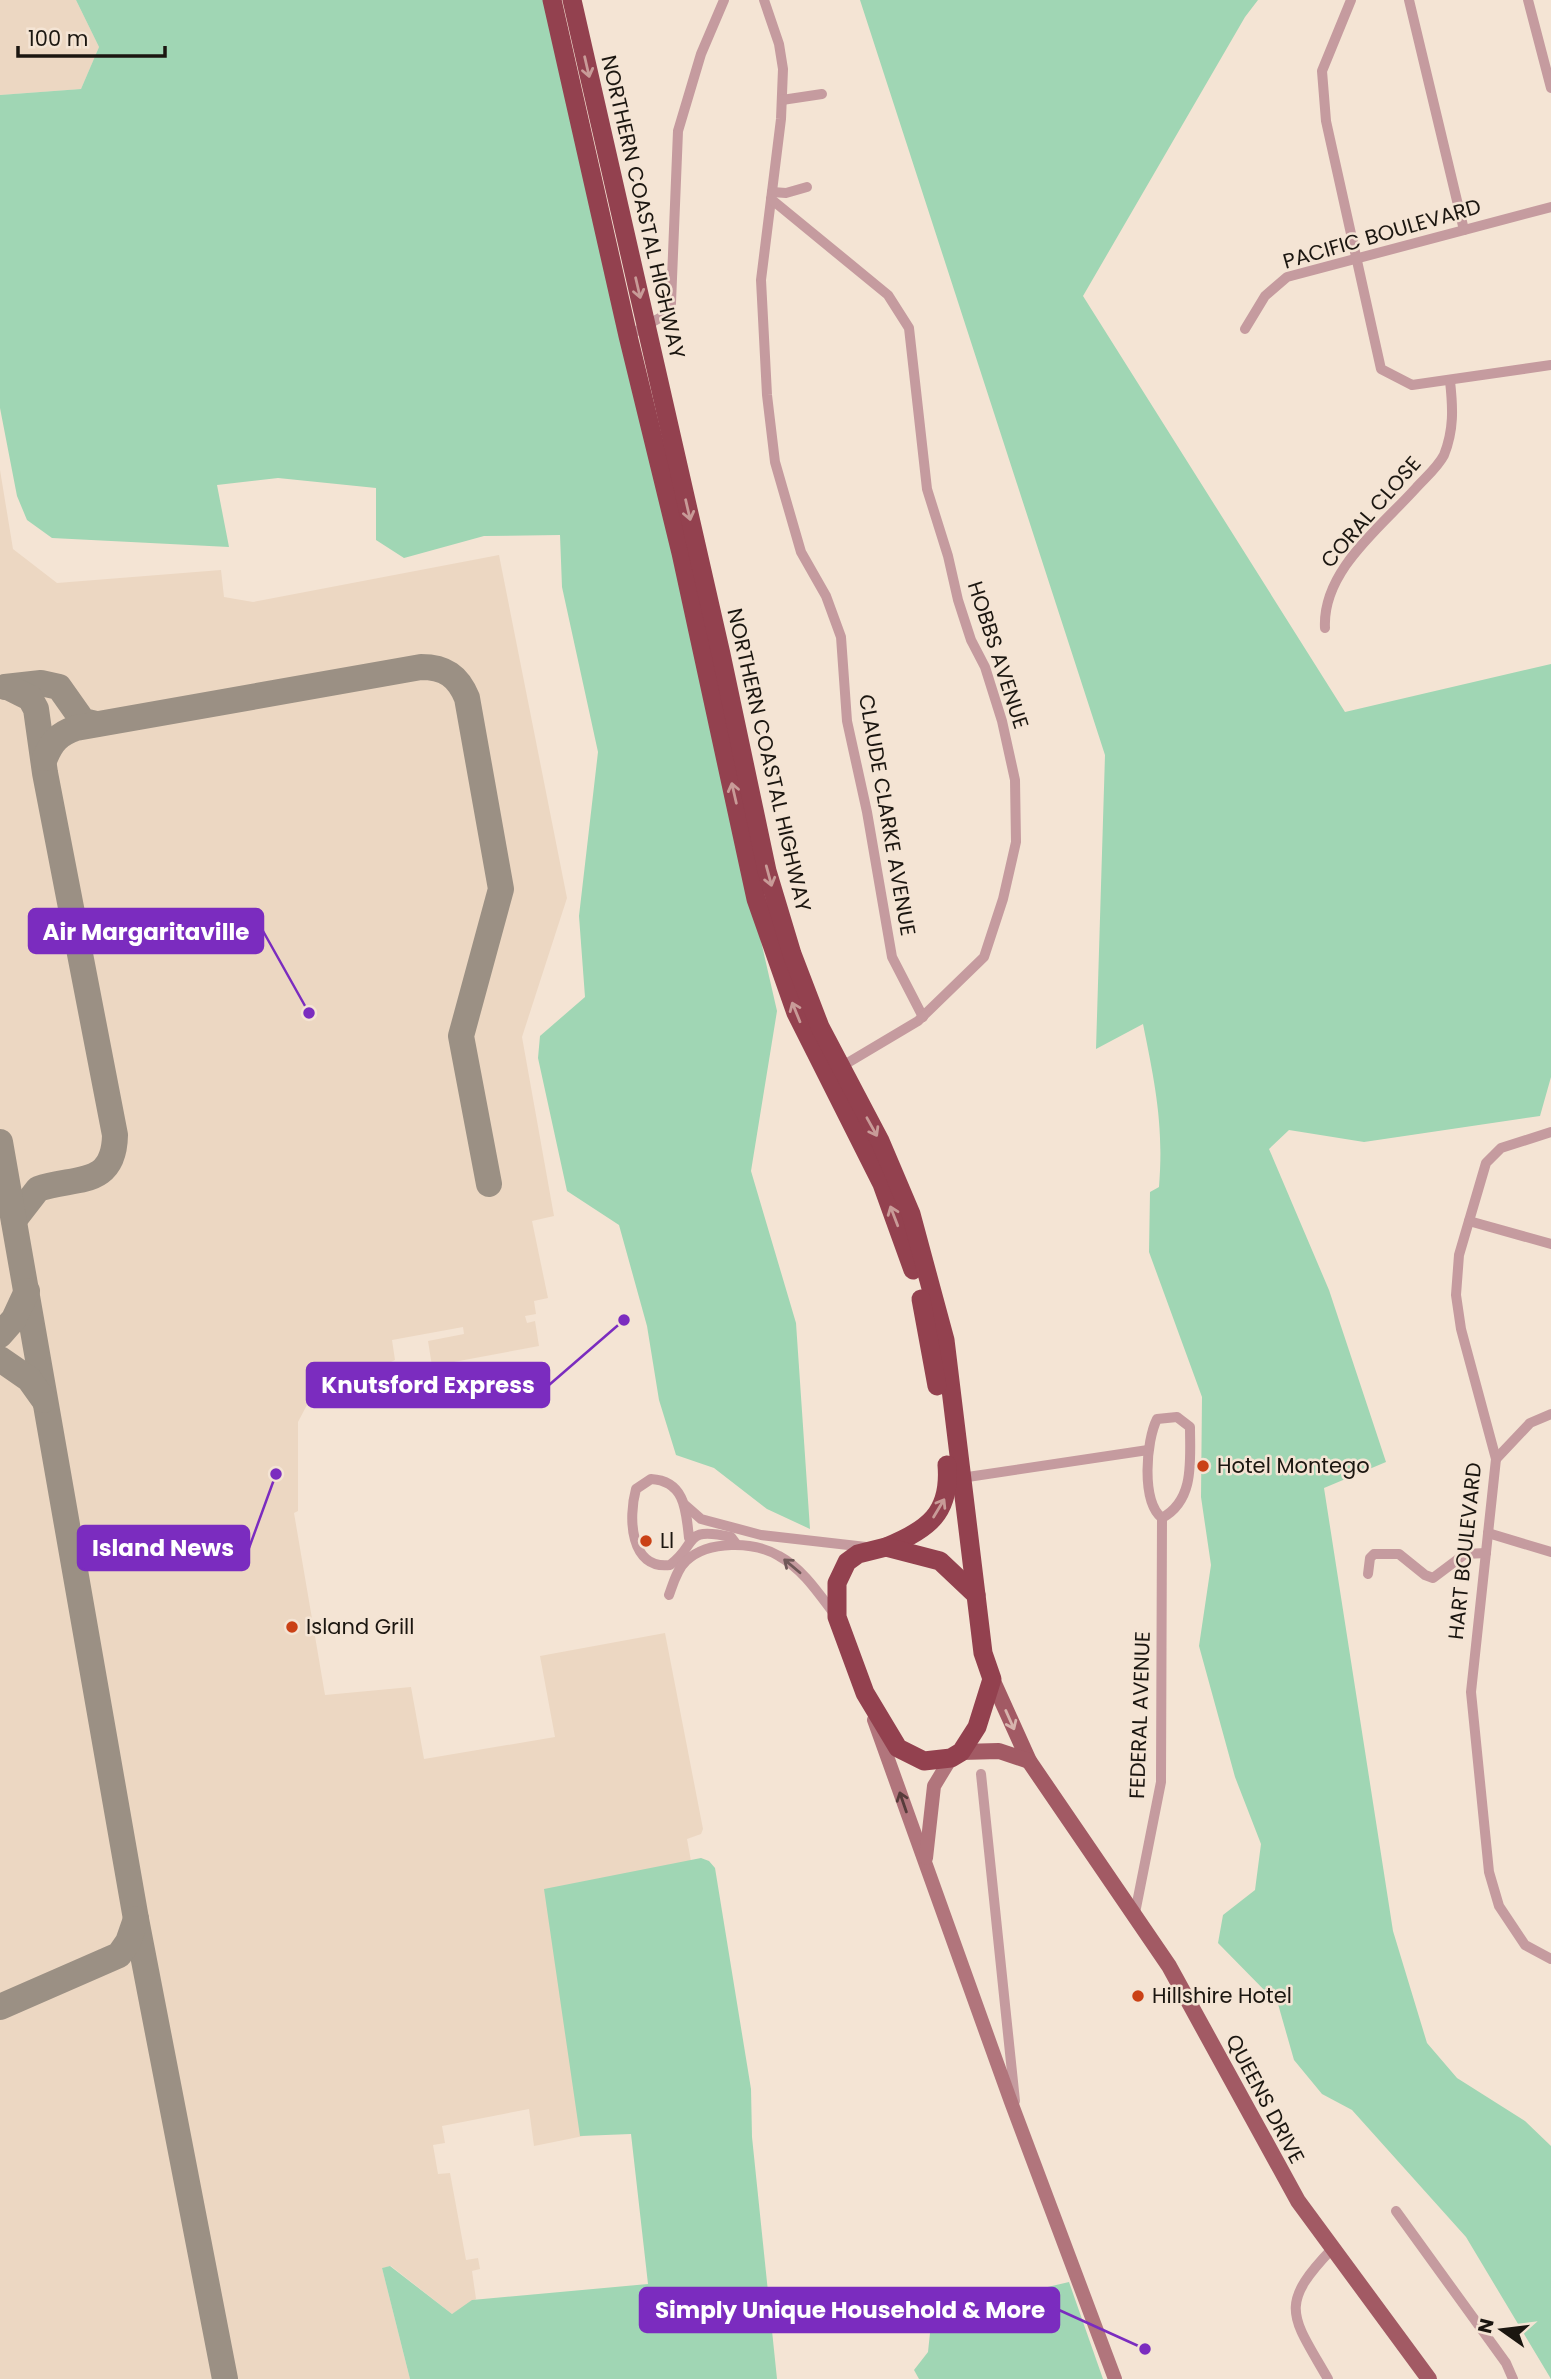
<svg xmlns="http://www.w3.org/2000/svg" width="1551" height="2379" viewBox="0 0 1551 2379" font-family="Poppins,sans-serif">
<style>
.built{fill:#ecd7c2}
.green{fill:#a0d6b4}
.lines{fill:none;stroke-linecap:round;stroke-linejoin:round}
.taxiway{stroke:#9b9084;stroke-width:26}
.street{stroke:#c59b9f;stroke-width:10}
.secondary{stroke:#b1757c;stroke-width:14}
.primary{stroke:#a25a64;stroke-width:16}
.highway{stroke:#93414f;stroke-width:19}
.oneway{stroke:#c89b98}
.oneway2{stroke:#705858}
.oneway3{stroke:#d7b4ad}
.oneway4{stroke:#573c3b}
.poi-dot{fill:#ca4116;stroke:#f4e4d4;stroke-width:2.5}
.labels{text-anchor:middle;stroke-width:5;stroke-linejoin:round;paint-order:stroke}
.street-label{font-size:21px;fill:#1b1610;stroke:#f4e4d4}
.poi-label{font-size:21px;fill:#1b1610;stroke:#f4e4d4;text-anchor:start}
.leader{fill:none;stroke:#7b2cbf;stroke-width:2.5}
.callout-dot{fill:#7b2cbf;stroke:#f4e4d4;stroke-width:2.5}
.callout{fill:#7b2cbf;stroke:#7b2cbf;stroke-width:2.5}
.callout-label{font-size:23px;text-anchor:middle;font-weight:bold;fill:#fff}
</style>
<rect width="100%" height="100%" fill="#f4e4d4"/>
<!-- built -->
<g class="built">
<path d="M0,0H76L99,47L81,89L0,95Z"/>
<path d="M0,470L13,549L57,583L221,570L224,597L253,602L499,555L567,898L522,1037L554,1216L532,1221L548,1298L534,1301L536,1314L525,1316L527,1323L535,1321L539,1346L432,1366L428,1341L464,1334L463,1327L392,1340L395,1360L308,1403L298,1422V1511L294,1513L325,1695L411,1687L424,1759L555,1737L540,1656L665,1633L703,1829L701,1834L687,1839L691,1861L643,2124L534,2146L529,2109L442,2126L445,2143L433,2145L438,2174L450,2173L466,2260L478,2258L480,2269L472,2271L476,2299L452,2314L391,2266L382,2268L410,2379H0Z"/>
</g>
<!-- green -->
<g class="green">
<path d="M76,0H553L623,338L777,1011L751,1171L796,1323L810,1529L767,1509L714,1468L676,1455L659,1400L647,1326L619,1225L567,1191L538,1058L540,1036L585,997L579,916L598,752L562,587L560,535L484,536L404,558L376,540V488L278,478L217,485L229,547L52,538L27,520L17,496L0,408V95L81,89L99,47Z"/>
<path d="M860,0H1258L1245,17L1083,296L1345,712L1551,664V1077L1540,1116L1364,1142L1289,1130L1269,1149L1329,1290L1386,1462L1324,1488L1393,1931L1427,2043L1457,2078L1525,2121L1551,2146V2379L1466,2237L1352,2110L1322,2094L1294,2060L1278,2004L1218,1943L1223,1915L1255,1890L1261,1844L1235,1777L1199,1646L1211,1565L1201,1497L1202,1397L1149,1252L1150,1192L1159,1187C1164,1125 1155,1084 1143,1024L1096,1049L1105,755Z"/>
<path d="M701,1858L709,1861L715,1868L751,2089L752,2137L777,2379H410L382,2268L390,2266L452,2314L472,2300L648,2284L631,2134L580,2136L544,1889Z"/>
<path d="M1069,2282L1103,2379H919L914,2370L928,2352L932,2314Z"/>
</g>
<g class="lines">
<!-- taxiway -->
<g class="taxiway">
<path d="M5,687L41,683L59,687L83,721L96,724"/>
<path d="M8,687L30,698L36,709L45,773L115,1135C114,1189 74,1176 38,1189L14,1220"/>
<path d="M45,758C52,741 59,734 76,728L421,667C445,667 458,676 467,698L501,889L461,1036L489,1184"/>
<path d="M0,1142L136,1919L225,2379"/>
<path d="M0,1335L14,1319L27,1291"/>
<path d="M0,1359L29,1379L44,1400"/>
<path d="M0,2007L119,1955L128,1942L136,1919"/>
</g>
<!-- street -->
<g class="street">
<path d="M764,0L779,44L783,69L781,119L761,280L767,395L775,462L801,552L826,596L841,637L847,721L867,812L892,957L923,1017"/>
<path d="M1351,0L1322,71L1326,121L1381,369L1412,385L1551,365"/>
<path d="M1409,0L1464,230"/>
<path d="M1528,0L1551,88"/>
<path d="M782,100L822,94"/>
<path d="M772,192L786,193L807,187"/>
<path d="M771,199L888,295L909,328L927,489L948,556L958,600L971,640L985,667L1002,721L1015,780L1016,842L1003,899L984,957L918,1021L839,1068"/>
<path d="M1245,329L1265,296L1287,277L1551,207"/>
<path d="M628,336L663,316L671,303L678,131L701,54L724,0"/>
<path d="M1325,628C1322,571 1381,527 1416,488C1425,478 1438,467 1444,455C1454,430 1453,408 1450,381"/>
<path d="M1551,1132L1501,1148L1486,1163L1459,1255L1456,1295L1461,1329L1496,1459L1471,1692L1489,1872L1499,1906L1525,1945L1551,1959"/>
<path d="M1469,1221L1551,1244"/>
<path d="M1177,1417L1190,1427C1190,1461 1195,1500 1162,1518C1141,1501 1146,1441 1157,1419Z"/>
<path d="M1496,1459L1530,1423L1551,1414"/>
<path d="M961,1478L1148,1450"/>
<path d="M685,1505L701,1519L761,1535L866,1547"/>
<path d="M1488,1533L1551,1552"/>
<path d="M689,1538C686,1510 685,1481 651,1479L636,1489C628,1518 630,1570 670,1565C699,1544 681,1526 731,1537L737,1545"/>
<path d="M1368,1574L1370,1558L1374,1554H1399L1425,1575L1433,1578L1465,1554L1486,1553"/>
<path d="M669,1595C673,1584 677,1569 686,1561C708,1540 754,1541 779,1556C803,1569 819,1594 835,1615"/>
<path d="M981,1774L1015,2101"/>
<path d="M1135,1913L1161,1782L1162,1518"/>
<path d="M1396,2211L1506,2363L1513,2379"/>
<path d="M1328,2379C1292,2316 1277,2306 1332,2249"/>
</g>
<!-- secondary -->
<g class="secondary">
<path d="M874,1720L1011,2102L1115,2379"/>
<path d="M926,1858L934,1786L951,1758"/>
</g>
<!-- primary -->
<g class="primary">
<path d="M992,1679L1029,1761L1169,1966L1298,2201L1429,2379"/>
<path d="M961,1752L999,1751L1029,1761"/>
</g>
<!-- highway -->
<g class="highway">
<path d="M552,0L628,336L681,553L756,899L796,1013L882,1184L913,1270"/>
<path d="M572,0L721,654L767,871L792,954L820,1027L880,1141L911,1214L945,1340L976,1595"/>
<path d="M921,1299L937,1386"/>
<path d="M886,1547C928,1530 951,1513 947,1465"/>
<path d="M886,1547L940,1561L976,1595L983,1653L992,1679L977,1727L961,1752L951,1758L924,1761L898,1748L865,1693L837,1617V1583L847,1562L858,1554Z"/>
</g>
</g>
<!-- one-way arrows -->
<defs><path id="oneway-shaft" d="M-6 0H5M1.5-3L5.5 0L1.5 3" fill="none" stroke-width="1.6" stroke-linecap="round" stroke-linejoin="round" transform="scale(1.75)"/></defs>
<g class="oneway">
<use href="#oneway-shaft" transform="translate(587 67) rotate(77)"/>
<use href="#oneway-shaft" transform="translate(638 288) rotate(77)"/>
<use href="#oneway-shaft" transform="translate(688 510) rotate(77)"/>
<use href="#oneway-shaft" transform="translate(734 793) rotate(-103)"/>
<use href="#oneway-shaft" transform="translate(769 876) rotate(75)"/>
<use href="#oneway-shaft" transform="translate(796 1012) rotate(-112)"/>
<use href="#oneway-shaft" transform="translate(872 1127) rotate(61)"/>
<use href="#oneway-shaft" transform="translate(894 1216) rotate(-111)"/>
<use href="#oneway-shaft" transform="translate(939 1508) rotate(-59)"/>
</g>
<use class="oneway2" href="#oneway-shaft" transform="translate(792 1566) rotate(-140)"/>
<use class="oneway3" href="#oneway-shaft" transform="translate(1010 1720) rotate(66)"/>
<use class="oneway4" href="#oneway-shaft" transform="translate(903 1802) rotate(-109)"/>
<!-- markers -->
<g class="poi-dot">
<circle cx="1203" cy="1466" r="7"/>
<circle cx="646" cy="1541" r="7"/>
<circle cx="292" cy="1627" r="7"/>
<circle cx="1138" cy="1996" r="7"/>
</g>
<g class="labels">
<!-- street labels -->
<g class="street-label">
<text transform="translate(643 207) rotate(77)" y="7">NORTHERN COASTAL HIGHWAY</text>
<text transform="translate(1382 234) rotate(-16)" y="7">PACIFIC BOULEVARD</text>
<text transform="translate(1371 512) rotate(-49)" y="7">CORAL CLOSE</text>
<text transform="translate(998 655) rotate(72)" y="7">HOBBS AVENUE</text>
<text transform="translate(769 760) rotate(77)" y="7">NORTHERN COASTAL HIGHWAY</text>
<text transform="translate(887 815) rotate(80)" y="7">CLAUDE CLARKE AVENUE</text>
<text transform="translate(1465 1551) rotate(-84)" y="7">HART BOULEVARD</text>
<text transform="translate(1140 1715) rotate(-88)" y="7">FEDERAL AVENUE</text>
<text transform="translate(1265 2099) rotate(62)" y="7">QUEENS DRIVE</text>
</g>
<!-- poi labels -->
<g class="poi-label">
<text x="1217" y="1473">Hotel Montego</text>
<text x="660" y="1548">Ll</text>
<text x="306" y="1634">Island Grill</text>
<text x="1152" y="2003">Hillshire Hotel</text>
</g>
</g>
<!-- callouts -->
<path class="leader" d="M309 1013L263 931M624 1320L549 1385M276 1474L249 1548M1145 2349L1059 2310"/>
<g class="callout-dot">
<circle cx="309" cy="1013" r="7"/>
<circle cx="624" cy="1320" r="7"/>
<circle cx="276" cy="1474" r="7"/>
<circle cx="1145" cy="2349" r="7"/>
</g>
<g class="callout">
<rect x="29" y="909" width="234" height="44" rx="7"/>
<rect x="307" y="1363" width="242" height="44" rx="7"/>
<rect x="78" y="1526" width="171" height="44" rx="7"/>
<rect x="640" y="2288" width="419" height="44" rx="7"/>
</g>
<g class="callout-label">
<text x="146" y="940">Air Margaritaville</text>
<text x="428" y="1393">Knutsford Express</text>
<text x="163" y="1556">Island News</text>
<text x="850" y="2318">Simply Unique Household &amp; More</text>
</g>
<!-- north arrow -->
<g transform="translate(1502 2330) rotate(284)" stroke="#f4e4d4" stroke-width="5" paint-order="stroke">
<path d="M0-5L12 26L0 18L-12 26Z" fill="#1b1610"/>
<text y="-10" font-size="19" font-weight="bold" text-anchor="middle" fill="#1b1610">N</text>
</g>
<!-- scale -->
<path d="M18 46v10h147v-10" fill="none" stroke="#1b1610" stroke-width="3.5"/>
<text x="28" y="46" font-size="21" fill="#1b1610" stroke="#f4e4d4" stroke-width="5" paint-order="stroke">100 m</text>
</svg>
